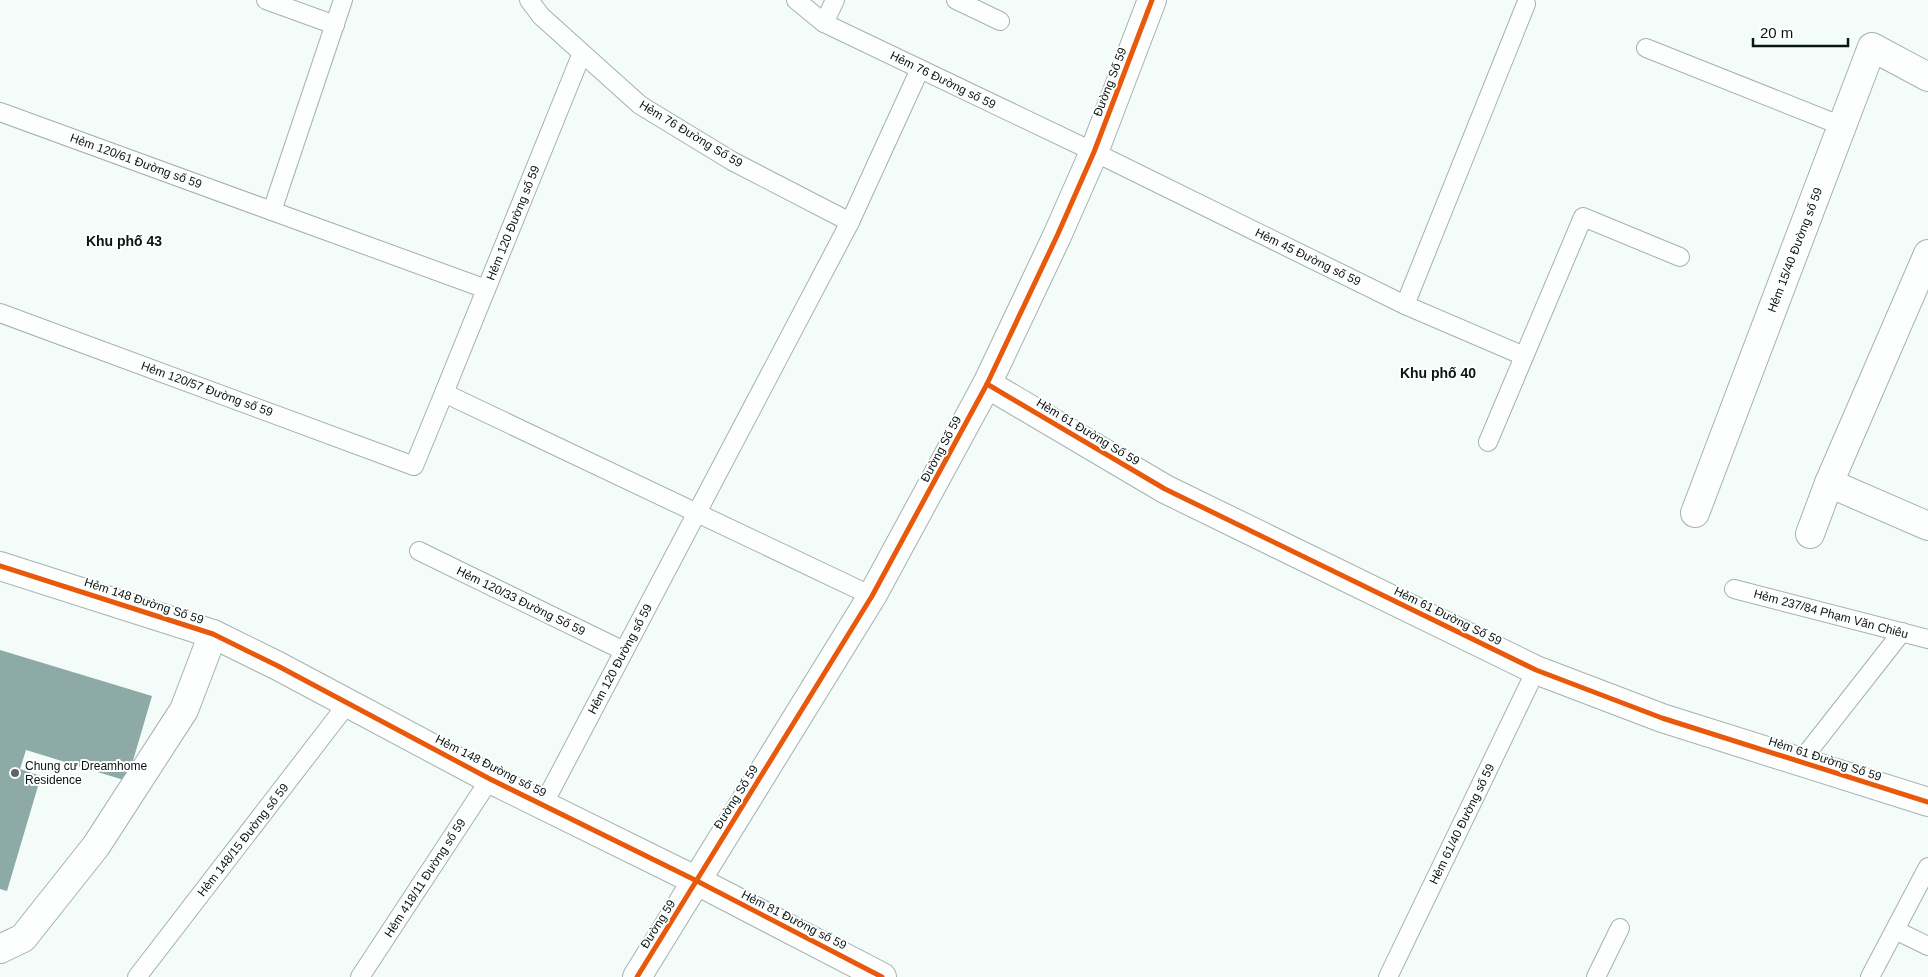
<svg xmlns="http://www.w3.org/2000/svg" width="1928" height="977" viewBox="0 0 1928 977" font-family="Helvetica,sans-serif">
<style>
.building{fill:#8eaaa7}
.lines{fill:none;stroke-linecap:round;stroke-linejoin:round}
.service-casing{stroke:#a6b1af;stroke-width:20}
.minor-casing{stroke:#a6b1af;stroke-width:30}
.service{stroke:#fdfffe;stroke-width:18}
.minor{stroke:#fdfffe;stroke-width:28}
.cycleway-casing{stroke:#fff;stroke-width:8}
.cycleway{stroke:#e8590c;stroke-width:5}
.poi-dot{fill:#5a6664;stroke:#fff;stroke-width:2}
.labels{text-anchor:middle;stroke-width:4;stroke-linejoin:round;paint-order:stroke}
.street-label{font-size:12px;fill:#071513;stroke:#fff}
.poi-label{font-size:12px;fill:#071513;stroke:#fff;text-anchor:start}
.neighbourhood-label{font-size:14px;font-weight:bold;fill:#071513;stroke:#fff}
</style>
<rect width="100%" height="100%" fill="#f4fcfa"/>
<!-- building -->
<path class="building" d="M0,650L152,696L127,781L26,750L20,769L41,776L7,891L0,889Z"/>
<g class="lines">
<defs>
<g id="service">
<path d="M266,0L335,25"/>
<path d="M529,0L541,16L640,105L732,161L850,222"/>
<path d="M796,0L824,23L1094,152L1405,305L1524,356"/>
<path d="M956,0L1000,21"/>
<path d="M824,23L835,0"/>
<path d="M1646,48L1842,126"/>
<path d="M0,112L486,289"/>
<path d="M272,211L343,0"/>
<path d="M1405,305L1526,4"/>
<path d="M0,313L414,466L444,393L872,596"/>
<path d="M444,393L582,53"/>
<path d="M1488,442L1583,217L1680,257"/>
<path d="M419,551L624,651"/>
<path d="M1734,589L1928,639"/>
<path d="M1800,762L1902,632"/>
<path d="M543,805L850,222L920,69"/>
<path d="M1895,930L1928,946"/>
<path d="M137,977L348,703"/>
<path d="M360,977L490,779"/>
<path d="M1388,977L1536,670"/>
<path d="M1596,977L1620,928"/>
<path d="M1870,977L1928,867"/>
</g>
<g id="minor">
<path d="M987,384L1165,489L1536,670L1662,718L1928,802"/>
<path d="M1829,483L1928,526"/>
<path d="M1695,513L1872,47L1928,77"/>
<path d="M1810,534L1829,483L1928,254"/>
<path d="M0,566L213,634L278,666L490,779L697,881L882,977"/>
<path d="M0,949L23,938L96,846L184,710L213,634"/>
<path d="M637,977L872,596L987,384L1057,236L1094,152L1152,0"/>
</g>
</defs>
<!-- service casing -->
<use href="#service" class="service-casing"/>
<!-- minor casing -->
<use href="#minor" class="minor-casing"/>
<!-- service -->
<use href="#service" class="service"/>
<!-- minor -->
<use href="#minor" class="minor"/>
<defs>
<g id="cycleway">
<path d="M987,384L1165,489L1536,670L1662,718L1928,802"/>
<path d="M0,566L213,634L278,666L490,779L697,881L882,977"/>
<path d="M637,977L872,596L987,384L1057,236L1094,152L1152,0"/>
</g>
</defs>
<!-- cycleway casing -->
<use href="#cycleway" class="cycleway-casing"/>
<!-- cycleway -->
<use href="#cycleway" class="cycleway"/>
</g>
<!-- markers -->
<circle class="poi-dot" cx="15" cy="773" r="5"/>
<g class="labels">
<!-- street labels -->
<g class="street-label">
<text transform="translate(943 80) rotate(26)" y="4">Hẻm 76 Đường số 59</text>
<text transform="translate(1110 82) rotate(-69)" y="4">Đường Số 59</text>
<text transform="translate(691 134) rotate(31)" y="4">Hẻm 76 Đường Số 59</text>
<text transform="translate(136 161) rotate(20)" y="4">Hẻm 120/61 Đường số 59</text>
<text transform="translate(513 223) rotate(-68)" y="4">Hẻm 120 Đường số 59</text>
<text transform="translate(1795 250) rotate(-69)" y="4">Hẻm 15/40 Đường số 59</text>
<text transform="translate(1308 257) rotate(26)" y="4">Hẻm 45 Đường số 59</text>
<text transform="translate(207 389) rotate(20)" y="4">Hẻm 120/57 Đường số 59</text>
<text transform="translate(1088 432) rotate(31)" y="4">Hẻm 61 Đường Số 59</text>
<text transform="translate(941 449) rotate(-62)" y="4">Đường Số 59</text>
<text transform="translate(144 601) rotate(18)" y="4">Hẻm 148 Đường Số 59</text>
<text transform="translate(521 601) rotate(26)" y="4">Hẻm 120/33 Đường Số 59</text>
<text transform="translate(1831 614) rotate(15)" y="4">Hẻm 237/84 Phạm Văn Chiêu</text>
<text transform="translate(1448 616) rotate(26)" y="4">Hẻm 61 Đường Số 59</text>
<text transform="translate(620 659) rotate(-62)" y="4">Hẻm 120 Đường số 59</text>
<text transform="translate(1825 759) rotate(18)" y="4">Hẻm 61 Đường Số 59</text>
<text transform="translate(491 766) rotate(27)" y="4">Hẻm 148 Đường số 59</text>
<text transform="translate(736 797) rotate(-58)" y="4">Đường Số 59</text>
<text transform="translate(1462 824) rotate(-64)" y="4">Hẻm 61/40 Đường số 59</text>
<text transform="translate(243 840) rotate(-52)" y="4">Hẻm 148/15 Đường số 59</text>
<text transform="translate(425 878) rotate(-57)" y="4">Hẻm 418/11 Đường số 59</text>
<text transform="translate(794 920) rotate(27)" y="4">Hẻm 81 Đường số 59</text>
<text transform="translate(658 924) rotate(-58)" y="4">Đường 59</text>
</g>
<!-- poi labels -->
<g class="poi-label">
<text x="25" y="770">Chung cư Dreamhome<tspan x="25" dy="14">Residence</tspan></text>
</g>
<!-- neighbourhood labels -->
<g class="neighbourhood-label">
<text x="124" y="246">Khu phố 43</text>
<text x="1438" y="378">Khu phố 40</text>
</g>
</g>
<!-- scale -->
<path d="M1753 38v8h95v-8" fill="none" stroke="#071513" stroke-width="2.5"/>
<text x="1760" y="38" font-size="15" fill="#071513" stroke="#ffffff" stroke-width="4" paint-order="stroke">20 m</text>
</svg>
